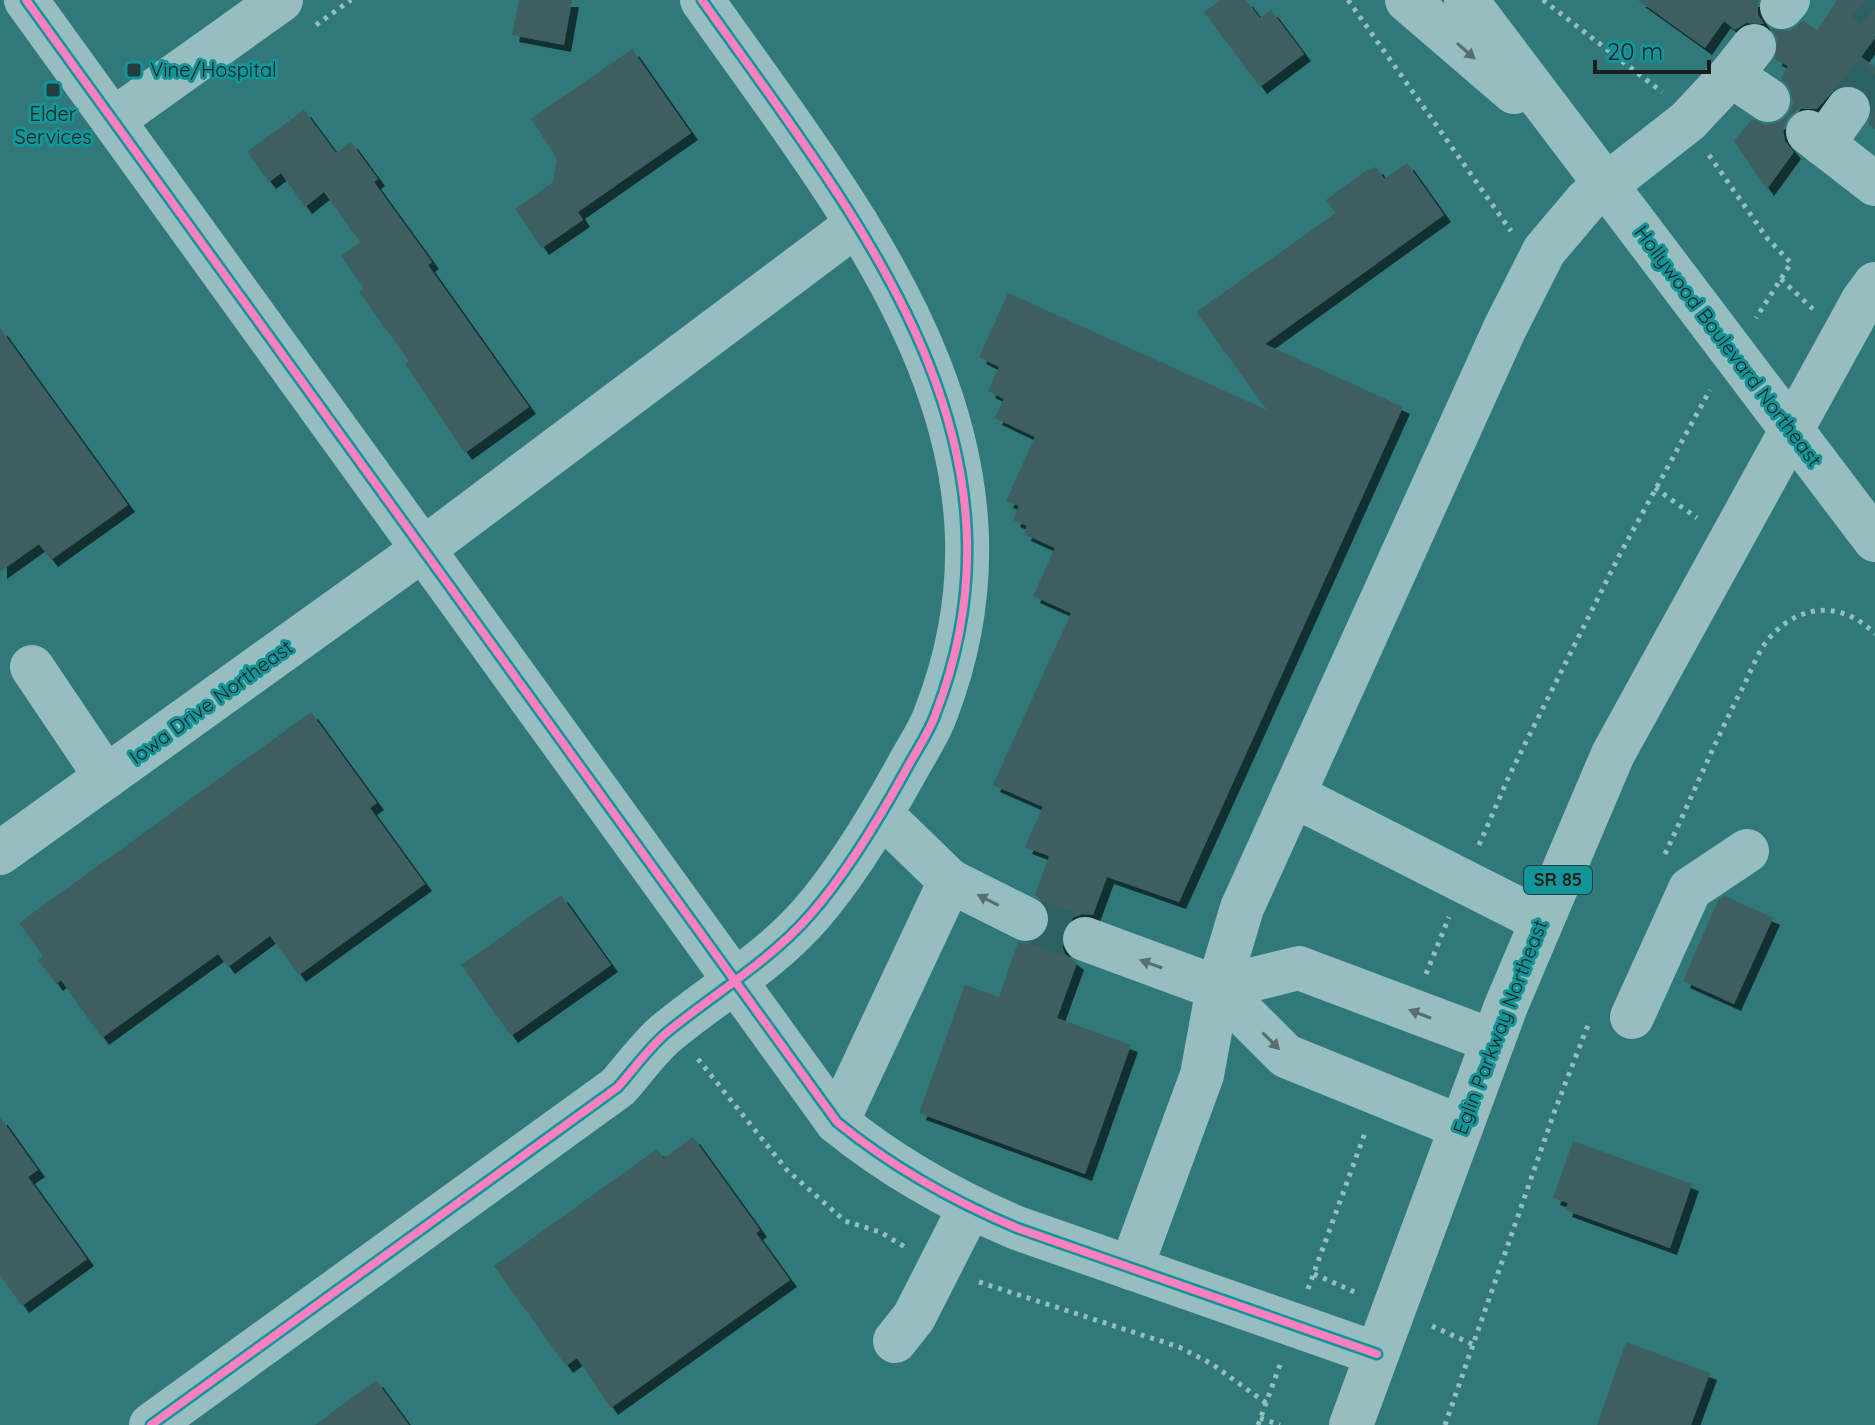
<svg xmlns="http://www.w3.org/2000/svg" width="1875" height="1425" viewBox="0 0 1875 1425" font-family="Quicksand,sans-serif">
<style>
.building{fill:#3d5f60;filter:url(#shadow)}
.lines{fill:none;stroke-linecap:round;stroke-linejoin:round}
.minor-tunnel{stroke:#2b6163;stroke-width:44;stroke-dasharray:44 22;stroke-linecap:butt}
.path{stroke:#96bec0;stroke-width:5;stroke-dasharray:4 6;stroke-linecap:butt}
.minor{stroke:#96bec0;stroke-width:44}
.highway{stroke:#98bdbe;stroke-width:44}
.cycleway-casing{stroke:#119599;stroke-width:13}
.cycleway{stroke:#ff80c0;stroke-width:8}
.oneway{fill:#5a6e6e}
.poi-dot{fill:#243d3e;stroke:#119599;stroke-width:3}
.labels{text-anchor:middle;stroke-width:6;stroke-linejoin:round;paint-order:stroke}
.shield{fill:#119599;stroke:#194142;stroke-width:2}
.shield-label{font-size:18px;font-weight:bold;fill:#1d1d1d}
.poi-label{font-size:20px;fill:#1d1d1d;stroke:#119599;text-anchor:start}
.street-label{font-size:20px;fill:#1d1d1d;stroke:#119599}
</style>
<defs>
<filter id="shadow"><feDropShadow dx="7" dy="7" stdDeviation="0" flood-color="#0009"/></filter>
</defs>
<rect width="100%" height="100%" fill="#30787a"/>
<!-- building -->
<g class="building">
<path d="M519,0H572L564,45L512,35Z"/>
<path d="M1221,0H1246L1260,18L1271,10L1304,54L1260,87L1204,12Z"/>
<path d="M1638,0H1758V15L1764,24L1746,23L1735,30L1724,21L1705,48Z"/>
<path d="M1837,0H1875V38L1861,57L1875,67V129L1868,124L1873,111L1870,98L1863,89L1850,84L1837,87L1817,109H1799L1788,117L1783,129L1785,141L1794,152L1767,189L1734,141L1752,119L1765,125L1780,122L1788,115L1793,103L1790,88L1781,78L1788,66L1775,59L1777,38L1771,29L1790,31L1803,21L1817,30Z"/>
<path d="M632,49L691,133L578,212L583,220L542,248L515,209L553,182L557,158L531,119Z"/>
<path d="M304,110L336,153L351,142L378,179L374,182L432,262L428,265L529,407L465,453L405,364L409,361L359,292L364,288L341,256L360,242L324,192L305,207L281,173L269,182L247,152Z"/>
<path d="M1407,163L1444,215L1265,344L1403,407L1179,902L1107,877L1093,915L1082,914L1070,919L1061,931V944L1065,954L1077,963L1057,1018L1131,1045L1085,1174L919,1113L965,985L999,997L1018,942L1028,944L1040,939L1049,929L1051,918L1046,905L1035,895L1049,856L1025,847L1043,807L993,785L1071,613L1033,596L1055,548L1024,534L1027,526L1013,520L1019,506L1006,501L1035,437L995,418L1004,399L988,391L999,367L979,357L1008,293L1267,410L1196,312L1336,213L1326,200L1364,172L1376,167L1384,179Z"/>
<path d="M0,328L128,505L51,560L39,544L0,572Z"/>
<path d="M311,712L377,803L370,808L425,884L299,975L270,936L228,967L218,954L102,1038L61,980L56,984L38,960L43,956L19,923Z"/>
<path d="M561,895L611,965L511,1036L461,965Z"/>
<path d="M1725,896L1773,918L1734,1004L1683,981L1718,900Z"/>
<path d="M0,1117L38,1170L28,1177L87,1259L22,1306L0,1275Z"/>
<path d="M693,1137L760,1230L756,1233L790,1280L611,1408L577,1358L566,1366L494,1266L657,1149L664,1158Z"/>
<path d="M1573,1141L1692,1184L1670,1248L1565,1210L1568,1203L1553,1198Z"/>
<path d="M1626,1342L1710,1373L1691,1425H1597Z"/>
<path d="M376,1380L409,1425H315Z"/>
</g>
<g class="lines">
<!-- minor-tunnel -->
<g class="minor-tunnel">
<path d="M1866,0L1875,9"/>
<path d="M1848,109L1875,74"/>
<path d="M1026,919L1085,939"/>
</g>
<!-- path -->
<g class="path">
<path d="M1348,0L1511,231"/>
<path d="M1543,0L1662,92"/>
<path d="M316,25L351,0"/>
<path d="M1709,155L1767,238L1791,263L1756,318"/>
<path d="M1781,279L1813,309"/>
<path d="M1655,488L1697,518"/>
<path d="M1479,845L1510,774L1620,554L1710,390"/>
<path d="M1665,854C1691,799 1715,741 1743,687C1752,669 1759,648 1773,634C1804,602 1845,603 1875,634"/>
<path d="M1426,974L1449,917"/>
<path d="M698,1059L787,1170L845,1221L880,1232L905,1247"/>
<path d="M1314,1274L1357,1293"/>
<path d="M979,1282L1179,1347L1212,1364L1266,1403"/>
<path d="M1308,1289L1365,1133"/>
<path d="M1432,1326L1474,1345"/>
<path d="M1260,1418L1280,1425"/>
<path d="M1258,1425L1281,1362"/>
<path d="M1445,1425L1555,1110L1590,1020"/>
</g>
<!-- minor -->
<g class="minor">
<path d="M26,0L837,1122C891,1166 953,1201 1017,1228L1377,1354"/>
<path d="M1407,0L1514,92"/>
<path d="M1466,0L1875,540"/>
<path d="M1782,7L1788,0"/>
<path d="M1731,75L1754,46"/>
<path d="M113,120L281,0"/>
<path d="M1808,132L1875,184"/>
<path d="M1823,144L1848,109"/>
<path d="M32,667L106,777"/>
<path d="M1293,795L1540,920"/>
<path d="M0,853L422,550L857,224"/>
<path d="M950,881L1026,919"/>
<path d="M1085,939L1218,988"/>
<path d="M1632,1017L1690,889L1747,851"/>
<path d="M837,1122L950,881L881,814"/>
<path d="M1461,1127L1286,1056L1218,988L1299,968L1493,1041"/>
<path d="M1131,1268L1202,1075L1218,988L1242,908L1505,328L1544,251L1587,200L1688,121L1731,75L1768,100"/>
<path d="M895,1341L914,1317L970,1207"/>
<path d="M151,1425L618,1087C633,1070 648,1049 665,1034C713,994 769,962 810,915C847,873 879,819 906,770C916,751 929,733 936,713C1043,436 852,213 702,0"/>
</g>
<!-- highway -->
<path class="highway" d="M1351,1425L1506,1006L1613,754L1862,302L1875,284"/>
<defs>
<g id="cycleway">
<path d="M26,0L837,1122C891,1166 953,1201 1017,1228L1377,1354"/>
<path d="M151,1425L618,1087C633,1070 648,1049 665,1034C713,994 769,962 810,915C847,873 879,819 906,770C916,751 929,733 936,713C1043,436 852,213 702,0"/>
</g>
</defs>
<!-- cycleway casing -->
<use href="#cycleway" class="cycleway-casing"/>
<!-- cycleway -->
<use href="#cycleway" class="cycleway"/>
</g>
<!-- one-way arrows -->
<defs><path id="oneway-solid" d="M-6-.8H1V-3.2L6.5 0L1 3.2V.8H-6Z" transform="scale(2)"/></defs>
<g class="oneway">
<use href="#oneway-solid" transform="translate(1466 51) rotate(41)"/>
<use href="#oneway-solid" transform="translate(988 900) rotate(-153)"/>
<use href="#oneway-solid" transform="translate(1151 964) rotate(-160)"/>
<use href="#oneway-solid" transform="translate(1420 1014) rotate(-159)"/>
<use href="#oneway-solid" transform="translate(1271 1041) rotate(45)"/>
</g>
<!-- markers -->
<g class="poi-dot">
<rect x="126" y="62" width="16" height="16" rx="4"/>
<rect x="45" y="82" width="16" height="16" rx="4"/>
</g>
<g class="labels">
<!-- shield labels -->
<rect class="shield" x="1524" y="866" width="68" height="28" rx="6"/>
<g class="shield-label">
<text x="1558" y="886">SR 85</text>
</g>
<!-- poi labels -->
<g class="poi-label">
<text x="150" y="77">Vine/Hospital</text>
<text x="53" y="121" text-anchor="middle">Elder<tspan x="53" dy="23">Services</tspan></text>
</g>
<!-- street labels -->
<g class="street-label">
<text transform="translate(1728 346) rotate(53)" y="7">Hollywood Boulevard Northeast</text>
<text transform="translate(211 702) rotate(-36)" y="7">Iowa Drive Northeast</text>
<text transform="translate(1500 1027) rotate(-69)" y="7">Eglin Parkway Northeast</text>
</g>
</g>
<!-- scale -->
<path d="M1595 60v12h114v-12" fill="none" stroke="#1d1d1d" stroke-width="4"/>
<text x="1607" y="60" font-size="24" fill="#1d1d1d" stroke="#119599" stroke-width="6" paint-order="stroke">20 m</text>
</svg>
